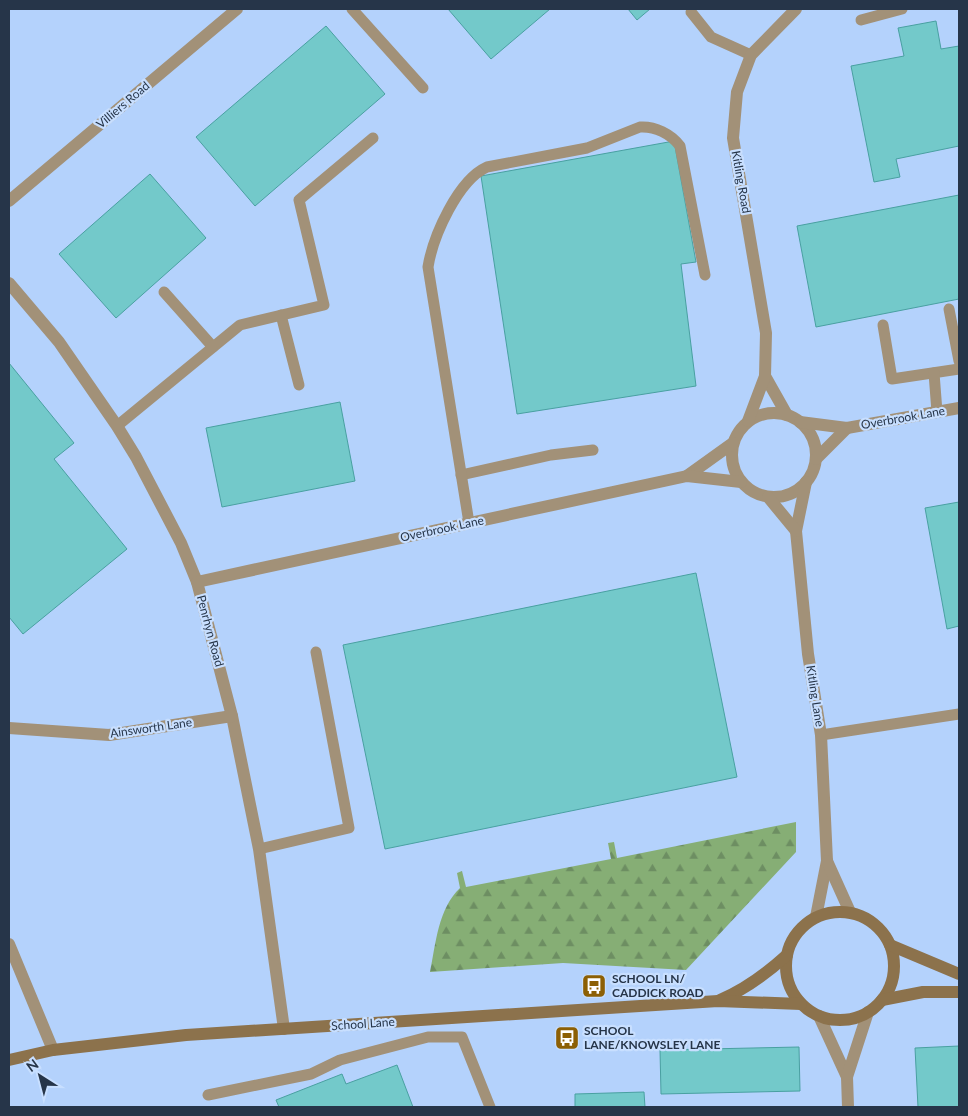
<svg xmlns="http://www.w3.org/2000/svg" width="968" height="1116" viewBox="0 0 968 1116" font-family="Lato,sans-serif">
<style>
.forest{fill:url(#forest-firs)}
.building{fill:#73c9ca;stroke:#49a0a1}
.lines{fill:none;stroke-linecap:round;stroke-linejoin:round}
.lane{stroke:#a29178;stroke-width:11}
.street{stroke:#a29178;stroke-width:12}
.secondary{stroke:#8c724c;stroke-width:12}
.labels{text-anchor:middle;stroke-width:4.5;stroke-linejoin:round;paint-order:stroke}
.street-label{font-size:12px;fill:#263549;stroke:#c8dfff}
.poi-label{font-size:12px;font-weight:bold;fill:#263549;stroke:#c8dfff;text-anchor:start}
</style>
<defs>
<pattern id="forest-firs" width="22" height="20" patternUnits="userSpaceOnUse" patternTransform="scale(1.25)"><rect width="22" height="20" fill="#86ae75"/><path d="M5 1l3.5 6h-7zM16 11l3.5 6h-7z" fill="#6d8e62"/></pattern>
</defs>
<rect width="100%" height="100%" fill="#b4d2fc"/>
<!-- forest -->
<path class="forest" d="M796,822V852L686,970L563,963L430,972C436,943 438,909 460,888L457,873L462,871L466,887L611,859L608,843L614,842L617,858Z"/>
<!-- building -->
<g class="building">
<path d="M448,9H550L491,59Z"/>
<path d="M628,9H650L637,20Z"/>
<path d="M936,21L941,49L959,46V146L896,159L900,177L874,182L851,66L904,56L898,28Z"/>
<path d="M326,26L385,94L255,206L196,137Z"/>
<path d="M674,141L696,262L681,264L696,386L517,414L481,176Z"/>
<path d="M150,174L206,238L116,318L59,254Z"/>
<path d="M959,195V299L816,327L797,226Z"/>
<path d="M9,363L74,443L54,459L127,549L23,634L9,617Z"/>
<path d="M340,402L355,481L222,507L206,428Z"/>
<path d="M959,502V626L947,629L925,508Z"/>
<path d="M696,573L737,777L385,849L343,645Z"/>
<path d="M959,1046V1107H918L915,1048Z"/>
<path d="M799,1047L800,1091L661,1094L660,1050Z"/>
<path d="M397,1065L413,1107H279L276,1100L342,1074L346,1084Z"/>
<path d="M644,1092L645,1107H575V1094Z"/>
</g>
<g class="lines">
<!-- lane -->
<g class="lane">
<path d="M352,9L423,88"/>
<path d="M691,12L711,37L751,55"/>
<path d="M861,20L902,9"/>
<path d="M164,292L213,347"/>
<path d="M949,309L959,361"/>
<path d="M281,315L299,385"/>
<path d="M883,325L892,379L959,369"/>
<path d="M934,373L937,412"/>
<path d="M117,426L240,325L324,305L299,200L373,138"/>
<path d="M461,475L551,455L593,450"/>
<path d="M469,523L428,267C433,236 458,180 487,167L587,148L640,127C655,126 671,134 680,146L705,275"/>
<path d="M821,735L959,714"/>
<path d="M259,849L349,828L316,652"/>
<path d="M208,1095L311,1074L340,1060L428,1037H462L490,1107"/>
</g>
<!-- street -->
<g class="street">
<path d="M9,201L237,9"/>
<path d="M9,283L59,342L117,426L136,457L181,543L197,582L232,716L259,849L284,1029"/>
<path d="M765,376L787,415"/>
<circle cx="774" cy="455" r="42"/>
<path d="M748,421L765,376L766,333L733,138L737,92L751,55L796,9"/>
<path d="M800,422L847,428L959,408"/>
<path d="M816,459L847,428"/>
<path d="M687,476L733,443"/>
<path d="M806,482L796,531L808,654L821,735L827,861L816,917"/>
<path d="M768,497L796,531"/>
<path d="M197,582L687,476L741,482"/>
<path d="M9,728L109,735L232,716"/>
<path d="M827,861L850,912"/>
<path d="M9,944L53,1050"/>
<path d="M819,1016L847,1077"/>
<path d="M848,1107L847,1077L868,1012"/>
</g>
<!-- secondary -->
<g class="secondary">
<circle cx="840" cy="966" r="54"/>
<path d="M890,945L959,974"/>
<path d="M720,1000C746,989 766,974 787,955"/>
<path d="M882,1000L923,992H959"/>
<path d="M9,1060L53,1050L186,1035L718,1001L801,1004"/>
</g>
</g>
<!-- icons -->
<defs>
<symbol id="bus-square" viewBox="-11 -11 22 22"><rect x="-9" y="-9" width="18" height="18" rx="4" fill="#8c5f04" stroke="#c8dfff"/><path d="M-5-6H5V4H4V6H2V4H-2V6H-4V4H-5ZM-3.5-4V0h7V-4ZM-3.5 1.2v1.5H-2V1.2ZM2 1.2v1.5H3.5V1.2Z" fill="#fff"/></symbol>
</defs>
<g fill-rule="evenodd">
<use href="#bus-square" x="580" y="972" width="28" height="28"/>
<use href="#bus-square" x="553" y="1024" width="28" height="28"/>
</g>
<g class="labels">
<!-- street labels -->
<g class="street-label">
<text transform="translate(123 105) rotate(-40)" y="4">Villiers Road</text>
<text transform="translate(741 182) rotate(80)" y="4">Kitling Road</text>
<text transform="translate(903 418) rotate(-10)" y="4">Overbrook Lane</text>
<text transform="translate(442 529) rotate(-12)" y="4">Overbrook Lane</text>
<text transform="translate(210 631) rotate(75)" y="4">Penrhyn Road</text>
<text transform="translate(815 696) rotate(81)" y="4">Kitling Lane</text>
<text transform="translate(151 728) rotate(-8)" y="4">Ainsworth Lane</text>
<text transform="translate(363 1024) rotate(-4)" y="4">School Lane</text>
</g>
<!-- poi labels -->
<g class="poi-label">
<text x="612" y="983">SCHOOL LN/<tspan x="612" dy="14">CADDICK ROAD</tspan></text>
<text x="584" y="1035">SCHOOL<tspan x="584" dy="14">LANE/KNOWSLEY LANE</tspan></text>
</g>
</g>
<!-- border -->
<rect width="968" height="1116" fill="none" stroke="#263549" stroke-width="20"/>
<!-- north arrow -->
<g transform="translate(40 1076) rotate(324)" stroke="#c8dfff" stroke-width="4" paint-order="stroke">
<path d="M0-4L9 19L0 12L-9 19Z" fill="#263549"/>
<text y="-8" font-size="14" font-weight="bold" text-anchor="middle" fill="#263549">N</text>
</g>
</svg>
